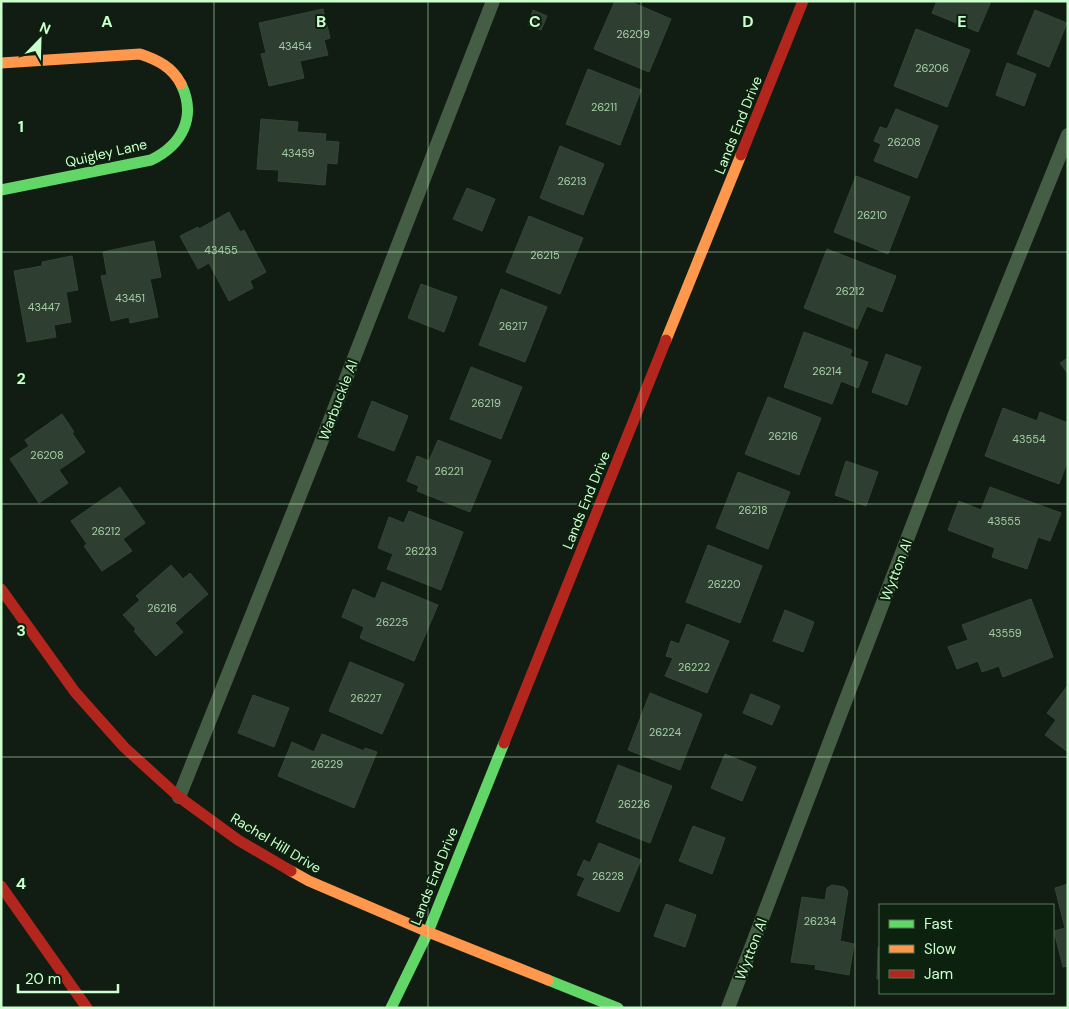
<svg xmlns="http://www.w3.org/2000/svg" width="1069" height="1009" viewBox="0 0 1069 1009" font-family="'DM Sans',sans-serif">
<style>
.building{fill:#2e3e30;stroke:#324734}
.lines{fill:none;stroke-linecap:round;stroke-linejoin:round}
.lane{stroke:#455d44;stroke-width:14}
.fast{stroke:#63d668;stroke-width:11}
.slow{stroke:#ff974d;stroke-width:11}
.jam{stroke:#b3261e;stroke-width:11}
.grid{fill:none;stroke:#cbffce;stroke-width:1;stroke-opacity:0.55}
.labels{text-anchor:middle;stroke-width:4;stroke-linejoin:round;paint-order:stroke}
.number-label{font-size:11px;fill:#a4cfa6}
.street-label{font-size:14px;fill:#cbffce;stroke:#0c210e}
.grid-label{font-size:16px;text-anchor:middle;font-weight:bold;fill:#cbffce;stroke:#0c210e;stroke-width:4;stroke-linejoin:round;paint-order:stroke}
</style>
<rect width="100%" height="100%" fill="#111c12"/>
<!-- building -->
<g class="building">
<path d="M615,1H629L671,19L649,72L594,49Z"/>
<path d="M937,1H991L978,32L932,13Z"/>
<path d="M323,9L330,38L324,40L328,55L300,61L304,78L269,86L261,54L266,53L259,23Z"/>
<path d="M533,10L547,16L541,30L528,25Z"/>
<path d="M1035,10L1067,23L1049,67L1017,54Z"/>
<path d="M916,29L970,50L947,107L894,86Z"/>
<path d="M1007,63L1036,74L1024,106L996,95Z"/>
<path d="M588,69L641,90L620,145L566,124Z"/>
<path d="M896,109L938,126L917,178L874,161L881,144L874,141L880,127L887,129Z"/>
<path d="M261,119L298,122L297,132L326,134L325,141L339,142L337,164L327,163L325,185L278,181L279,170L257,169Z"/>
<path d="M560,146L604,164L583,215L540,198Z"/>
<path d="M856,176L910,197L888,254L834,232Z"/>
<path d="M467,188L495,199L482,231L453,219Z"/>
<path d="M229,212L240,232L244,230L266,272L250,281L253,288L229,301L209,263L198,269L180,236L198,227L199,229Z"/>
<path d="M529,216L583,238L560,294L506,272Z"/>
<path d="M154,241L161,277L150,279L158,317L130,323L129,317L111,321L101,276L107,275L103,252Z"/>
<path d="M827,249L896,276L882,312L867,306L857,329L804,308Z"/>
<path d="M72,256L78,290L66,292L71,322L54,325L56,337L27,342L14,271L42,266V262Z"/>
<path d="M421,284L457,297L444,332L408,318Z"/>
<path d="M501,289L547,307L525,362L479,345Z"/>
<path d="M804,332L852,350L850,356L868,362L858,388L841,381L832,404L784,387Z"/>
<path d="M886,354L921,367L907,405L872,392Z"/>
<path d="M1068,358V374L1060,363Z"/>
<path d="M471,367L522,387L501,439L450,419Z"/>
<path d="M768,397L821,418L799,475L745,454Z"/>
<path d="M372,401L408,416L394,451L358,437Z"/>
<path d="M1003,408L1037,421L1040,412L1068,423V460L1059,484L985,456Z"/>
<path d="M62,414L74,432L72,433L85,452L59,470L68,483L39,503L10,459L29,446L25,440Z"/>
<path d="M438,440L491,461L470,512L417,491L419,486L407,481L417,456L429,461Z"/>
<path d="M846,461L878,472L866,506L835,495Z"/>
<path d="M738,472L790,492L768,549L716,528Z"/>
<path d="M120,487L145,523L123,539L132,551L102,571L84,546L87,544L71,521Z"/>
<path d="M990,487L1061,513L1050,541L1038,537L1027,569L992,557L995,548L948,530L959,501L981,510Z"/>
<path d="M409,511L463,532L441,590L387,569L393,554L378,548L389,517L404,523Z"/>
<path d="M708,545L762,566L740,623L686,602Z"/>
<path d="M171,565L183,579L190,573L208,594L175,623L183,632L156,656L134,631L136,629L123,615L140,600L136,596Z"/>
<path d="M382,582L438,605L414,661L360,638L364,627L342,617L353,589L375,599Z"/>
<path d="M1031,599L1053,657L1003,677L999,666L982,672L978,661L957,669L948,647L968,640L962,625Z"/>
<path d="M785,610L814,622L803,652L773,641Z"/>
<path d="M687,624L729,641L707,693L665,676L673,658L666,656L671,641L679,644Z"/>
<path d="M350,662L404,684L382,734L329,711Z"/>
<path d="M1068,685V752L1045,735L1056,720L1047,713Z"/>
<path d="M650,693L702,714L680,770L628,750Z"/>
<path d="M751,694L780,706L772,725L743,713Z"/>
<path d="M253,695L289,708L274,747L238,733Z"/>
<path d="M322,734L364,751L365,748L377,752L354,808L278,776L292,742L314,752Z"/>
<path d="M725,754L756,767L742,801L711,788Z"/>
<path d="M618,765L672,786L650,843L596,822Z"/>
<path d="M693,826L725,838L712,874L679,861Z"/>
<path d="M599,843L641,860L619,912L577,895L585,878L577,875L584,860L590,863Z"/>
<path d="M1068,884V966L1063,967L1054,931L1065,928L1055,888Z"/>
<path d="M832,885L844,887L848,891L840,941L854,944L849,975L815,969L816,965L791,962L802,897L825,900L827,888Z"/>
<path d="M666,904L696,915L685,947L654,936Z"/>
<path d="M878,947H880V979H877Z"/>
</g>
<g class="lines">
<!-- lane -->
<g class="lane">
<path d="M179,797L328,425L493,1"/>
<path d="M728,1008L955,414L1068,135"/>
</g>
<!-- fast -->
<g class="fast">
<path d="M1,190L151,160C182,145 197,117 181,84"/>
<path d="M548,980L618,1008"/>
<path d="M391,1008L428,932L504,743"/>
</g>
<!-- slow -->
<g class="slow">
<path d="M1,63L140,54C158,60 172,67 181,84"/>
<path d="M666,340L741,155"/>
<path d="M291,871L309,881L428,932L548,980"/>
</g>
<!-- jam -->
<g class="jam">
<path d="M741,155L803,1"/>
<path d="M1,589L75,692L124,747L179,797L238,840L291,871"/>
<path d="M504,743L666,340"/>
<path d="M1,886L87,1008"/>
</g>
</g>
<!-- grid -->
<path class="grid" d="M214,1V1008M428,1V1008M641,1V1008M855,1V1008M1,252H1068M1,504H1068M1,757H1068"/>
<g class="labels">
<!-- number labels -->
<g class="number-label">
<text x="633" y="38">26209</text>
<text x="295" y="50">43454</text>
<text x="932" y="72">26206</text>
<text x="604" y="111">26211</text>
<text x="904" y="146">26208</text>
<text x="298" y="157">43459</text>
<text x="572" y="185">26213</text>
<text x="872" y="219">26210</text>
<text x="221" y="254">43455</text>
<text x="545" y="259">26215</text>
<text x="850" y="295">26212</text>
<text x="130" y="302">43451</text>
<text x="44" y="311">43447</text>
<text x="513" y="330">26217</text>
<text x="827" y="375">26214</text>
<text x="486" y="407">26219</text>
<text x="783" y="440">26216</text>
<text x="1029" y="443">43554</text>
<text x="47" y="459">26208</text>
<text x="449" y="475">26221</text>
<text x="753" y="514">26218</text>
<text x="1004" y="525">43555</text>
<text x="106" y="535">26212</text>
<text x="421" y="555">26223</text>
<text x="724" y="588">26220</text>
<text x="162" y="612">26216</text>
<text x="392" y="626">26225</text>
<text x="1005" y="637">43559</text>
<text x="694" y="671">26222</text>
<text x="366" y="702">26227</text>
<text x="665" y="736">26224</text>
<text x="327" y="768">26229</text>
<text x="634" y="808">26226</text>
<text x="608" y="880">26228</text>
<text x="820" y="925">26234</text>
</g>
<!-- street labels -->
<g class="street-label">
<text transform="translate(738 125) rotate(-68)" y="5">Lands End Drive</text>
<text transform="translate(106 153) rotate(-13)" y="5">Quigley Lane</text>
<text transform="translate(338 400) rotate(-69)" y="5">Warbuckle Al</text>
<text transform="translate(586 500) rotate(-68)" y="5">Lands End Drive</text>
<text transform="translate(896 570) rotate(-69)" y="5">Wytton Al</text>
<text transform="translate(276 843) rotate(31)" y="5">Rachel Hill Drive</text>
<text transform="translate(434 876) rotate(-68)" y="5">Lands End Drive</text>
<text transform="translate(751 949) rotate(-69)" y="5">Wytton Al</text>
</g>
</g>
<g class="grid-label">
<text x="107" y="27">A</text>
<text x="321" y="27">B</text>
<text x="535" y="27">C</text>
<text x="748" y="27">D</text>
<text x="962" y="27">E</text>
<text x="21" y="132">1</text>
<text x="21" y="384">2</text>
<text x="21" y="636">3</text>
<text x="21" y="889">4</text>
</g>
<!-- border -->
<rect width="1069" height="1009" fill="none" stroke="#cbffce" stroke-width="5"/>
<!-- legend -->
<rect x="879" y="904" width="175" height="90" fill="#0c210e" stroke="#587a5b"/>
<rect x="889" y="920" width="25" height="8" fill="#63d668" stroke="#587a5b"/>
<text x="924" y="929" font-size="15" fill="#cbffce">Fast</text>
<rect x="889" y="945" width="25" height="8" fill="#ff974d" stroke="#587a5b"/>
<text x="924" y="954" font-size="15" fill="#cbffce">Slow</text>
<rect x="889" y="970" width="25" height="8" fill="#b3261e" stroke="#587a5b"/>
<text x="924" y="979" font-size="15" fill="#cbffce">Jam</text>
<!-- north arrow -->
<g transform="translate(40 40) rotate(23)" stroke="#0c210e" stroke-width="4" paint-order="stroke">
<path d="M0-4L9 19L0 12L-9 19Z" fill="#cbffce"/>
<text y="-8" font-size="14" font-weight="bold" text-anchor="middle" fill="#cbffce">N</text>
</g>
<!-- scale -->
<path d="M18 984v8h100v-8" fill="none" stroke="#cbffce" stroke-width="2.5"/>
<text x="25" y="984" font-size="15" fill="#cbffce" stroke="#0c210e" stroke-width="4" paint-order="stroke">20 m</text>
</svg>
